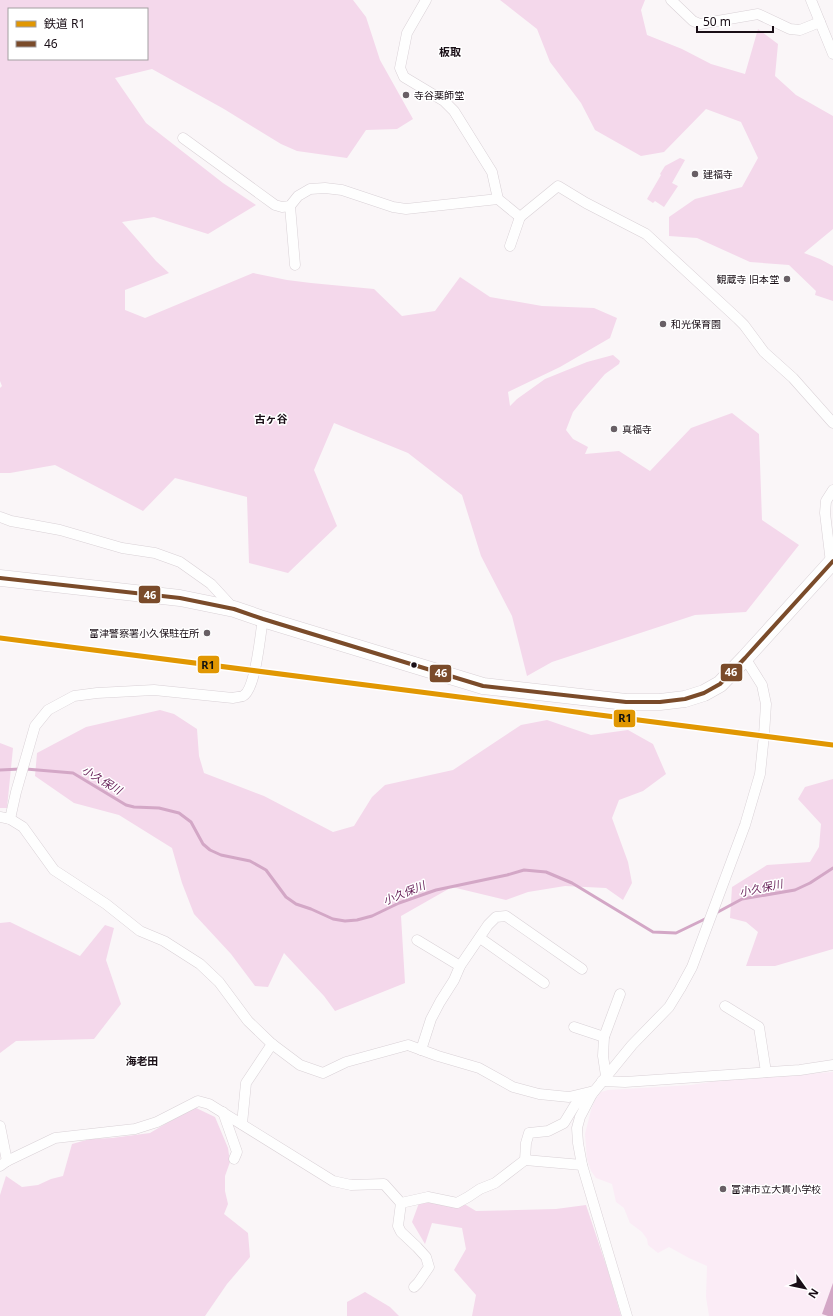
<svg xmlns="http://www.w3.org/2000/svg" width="833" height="1316" viewBox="0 0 833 1316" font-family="'Noto Sans','Noto Sans JP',sans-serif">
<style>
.built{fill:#fbecf6}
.green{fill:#f4d8eb;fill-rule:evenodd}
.water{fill:#d3a7c6}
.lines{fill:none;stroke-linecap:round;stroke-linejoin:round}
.stream{stroke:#d3a7c6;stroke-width:3}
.minor-casing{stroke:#d9d1d6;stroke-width:11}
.trunk-casing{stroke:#d9d1d6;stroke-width:17}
.minor{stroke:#fefefe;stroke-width:10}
.trunk{stroke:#fefefe;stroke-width:16}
.bus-1-casing{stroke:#fff;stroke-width:7}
.bus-1{stroke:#7a4b2a;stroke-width:4}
.rail-1-casing{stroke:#fff;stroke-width:8}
.rail-1{stroke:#e19702;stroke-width:5}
.poi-dot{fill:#685f65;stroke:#fff;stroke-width:1.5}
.bus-dot{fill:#190e16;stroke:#fff;stroke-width:1.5}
.labels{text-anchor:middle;stroke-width:3;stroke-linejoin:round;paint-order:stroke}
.poi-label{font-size:10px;fill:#190e16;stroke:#fff;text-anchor:start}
.neighbourhood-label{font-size:11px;font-weight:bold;fill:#190e16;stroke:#fff}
.water-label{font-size:11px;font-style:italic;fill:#661e57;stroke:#fff}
.line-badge{stroke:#fff;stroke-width:1.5}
.badge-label{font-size:11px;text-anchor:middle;font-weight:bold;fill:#fff}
.pale-badge-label{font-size:11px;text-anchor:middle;font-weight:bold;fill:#111}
</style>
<rect width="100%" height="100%" fill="#faf6f8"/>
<!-- built -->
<path class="built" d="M833,1072V1316H709L706,1297L707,1266L689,1258L669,1247L658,1253L648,1245L647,1239L642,1232L630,1223L624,1208L616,1202L612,1184L596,1178L591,1171L587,1159L585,1134L591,1110L595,1100L601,1092L608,1090L691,1085L723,1080Z"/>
<!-- green -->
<g class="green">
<path d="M0,0H353L366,17L380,60L413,119L397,129L366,130L347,158L297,151L281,144L224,109L152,69L115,78L146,123L223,183L256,205L208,234L154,217L122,222L156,261L169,273L125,290V310L145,318L253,273L287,280L311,283L374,289L402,316L435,311L460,277L490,297L542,306L594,308L617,318L610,338L560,367L508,392L510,406L517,399L545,379L587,362L613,355L620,361L619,364L605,374L585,397L573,412L566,430L573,439L588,447L585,454L619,451L650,471L691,428L732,413L759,434L762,520L799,545L746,612L695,615L552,662L527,676L512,616L481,556L462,495L408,453L334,423L314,470L337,526L288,573L249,563L247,497L175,478L143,511L55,465L10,473H0V388L2,386L0,381ZM9,9H147V59H9Z"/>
<path d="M500,0H645L641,10L647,35L682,49L711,64L745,74L758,29L778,44L775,76L796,95L833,116V229L804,253L820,259L833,266V301L815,295L816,291L789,265L750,262L697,238L669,236V217L695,199L742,187L758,158L741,122L706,109L664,152L641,156L595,130L581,103L550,62L537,29Z"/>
<path d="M680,158L685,160L672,183L678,186L664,207L655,201L653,203L647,199L661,175L660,174L665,166Z"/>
<path d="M160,710L174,714L197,729L199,756L204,773L264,796L333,832L354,826L372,797L385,785L453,770L521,725L547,720L591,735L628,730L653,744L666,774L643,791L619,800L612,818L628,862L632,883L623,900L606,888L565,886L528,892L506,900L452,887L401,916L405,983L335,1011L324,996L284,953L268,987L255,986L231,954L194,914L182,883L172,848L119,815L74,803L35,776L37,753L86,727Z"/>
<path d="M0,743L13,748L7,808H0Z"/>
<path d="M833,779V949L775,966H746L758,932L746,922L730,918L732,887L767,865L810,862L819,847L821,824L798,799L805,787Z"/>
<path d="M10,922L80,956L105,925L114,928L106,960L121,1004L94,1039L16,1041L0,1053V923Z"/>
<path d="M194,1107L215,1117L228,1148L230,1162L225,1176V1191L228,1204L224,1214L248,1233L250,1257L227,1284L205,1316H0V1195L6,1176L22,1187L38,1185L51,1179L63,1176L72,1144L90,1139L112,1138L150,1133Z"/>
<path d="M438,1202L466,1205L476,1211L556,1209L586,1205L608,1271L621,1316H472L476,1295L454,1270L466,1249L462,1228L432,1223L425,1244L412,1222L419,1203Z"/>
<path d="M365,1292L390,1307L399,1316H347V1302Z"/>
</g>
<!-- water -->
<path class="water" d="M833,1283V1316H828L822,1314Z"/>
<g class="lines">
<!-- stream -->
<g class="stream">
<path d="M26,769L73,773L126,805L134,807L159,808L179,813L191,822L203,844L210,850L221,855L250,861L266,870L286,897L296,904L311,909L333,919L345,921L357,920L372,916L399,903L436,890L507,875L524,870L546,872L572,883L653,932L676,933L707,918"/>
<path d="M0,770L20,769"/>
<path d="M716,913L742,899L795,890L810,883L833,868"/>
</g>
<defs>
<g id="minor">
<path d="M426,0L407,33L400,68L404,77L444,101L454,111L492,172L498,199L520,217L558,186L586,203L646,234L738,319L744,325L764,352L793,378L833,423"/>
<path d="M671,0L693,21L700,24L758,14L790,29L800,30L820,22"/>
<path d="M811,0L833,54"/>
<path d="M183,138L275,205L282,207L290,206L298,196L310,189L325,188L342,190L393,207L406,209L498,199"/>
<path d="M290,206L295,265"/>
<path d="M510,246L520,217"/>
<path d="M0,517L11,521L60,530L122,548L155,553L180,562L211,584L234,609"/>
<path d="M831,563L825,513L826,501L833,490"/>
<path d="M0,817L10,819L23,827L54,870L106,904L140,931L164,941L200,964L219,982L248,1021L272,1044L300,1065L323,1073L346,1062L408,1045L438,1056L479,1068L513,1087L539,1094L569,1097L594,1091"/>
<path d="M10,819L16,792L35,726L48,710L74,696L97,693L154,690L233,698C236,697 240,697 243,696C256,689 260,635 263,619"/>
<path d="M480,938L544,983"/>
<path d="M417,940L460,966"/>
<path d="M725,1006L759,1027L766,1072"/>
<path d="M574,1027L604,1037"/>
<path d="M421,1050L431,1019L440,1002L454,980L460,966L488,925L496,917L506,916L582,969"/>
<path d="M606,1076L603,1056L604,1037L620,994"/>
<path d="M602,1081L625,1082L800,1070L833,1065"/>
<path d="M223,1112L237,1152L234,1159"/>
<path d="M242,1124L246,1083L272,1044"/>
<path d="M0,1126L7,1161"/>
<path d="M525,1160L582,1165"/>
<path d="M0,1166L7,1161L55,1138L135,1129L157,1122L198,1101L209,1104L333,1181L351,1185L384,1184L401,1203L428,1197L457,1203L468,1197L480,1189L495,1183L525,1160L526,1143L529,1133L548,1131L564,1123L575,1105L592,1094"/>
<path d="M401,1203L398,1226L401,1232L417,1247L426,1257L429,1267L418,1283L414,1287"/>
<path d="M627,1316L582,1165L578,1143L577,1128L580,1117L592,1094L632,1045L669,1007L680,989L692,967L745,825L760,774L764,735L766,704L762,685L745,658"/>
</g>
<path id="trunk" d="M0,578L180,598L234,609L263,619L483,686L626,702H660L685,699L704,693L720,684L745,658L833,561"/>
</defs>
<!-- minor casing -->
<use href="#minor" class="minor-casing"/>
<!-- trunk casing -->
<use href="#trunk" class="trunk-casing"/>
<!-- minor -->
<use href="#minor" class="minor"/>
<!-- trunk -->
<use href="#trunk" class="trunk"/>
<defs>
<path id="bus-1" d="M0,578L180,598L234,609L263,619L483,686L626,702H660L685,699L704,693L720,684L745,658L833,561"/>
</defs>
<!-- bus-1 casing -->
<use href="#bus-1" class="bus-1-casing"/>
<!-- bus-1 -->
<use href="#bus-1" class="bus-1"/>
<defs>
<path id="rail-1" d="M0,638L833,745"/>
</defs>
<!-- rail-1 casing -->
<use href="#rail-1" class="rail-1-casing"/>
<!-- rail-1 -->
<use href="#rail-1" class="rail-1"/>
</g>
<!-- markers -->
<g class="poi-dot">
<circle cx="406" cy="95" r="4"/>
<circle cx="695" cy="174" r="4"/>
<circle cx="787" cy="279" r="4"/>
<circle cx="663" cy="324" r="4"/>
<circle cx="614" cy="429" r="4"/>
<circle cx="207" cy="633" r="4"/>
<circle cx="723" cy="1189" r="4"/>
</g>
<circle class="bus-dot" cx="414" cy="665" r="3.5"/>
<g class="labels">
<!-- poi labels -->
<g class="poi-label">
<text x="414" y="99">寺谷薬師堂</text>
<text x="703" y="178">建福寺</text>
<text x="779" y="283" text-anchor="end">観蔵寺 旧本堂</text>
<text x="671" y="328">和光保育園</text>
<text x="622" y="433">真福寺</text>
<text x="199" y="637" text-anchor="end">富津警察署小久保駐在所</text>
<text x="731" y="1193">富津市立大貫小学校</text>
</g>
<!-- neighbourhood labels -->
<g class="neighbourhood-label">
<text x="450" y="56">板取</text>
<text x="271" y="423">古ヶ谷</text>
<text x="142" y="1065">海老田</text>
</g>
<!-- water labels -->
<g class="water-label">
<text transform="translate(102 780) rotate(31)" y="4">小久保川</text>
<text transform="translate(761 888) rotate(-12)" y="4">小久保川</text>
<text transform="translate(404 893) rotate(-22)" y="4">小久保川</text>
</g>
</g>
<g class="line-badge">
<rect x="138" y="585" width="23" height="19" rx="4" fill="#7a4b2a"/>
<rect x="197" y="655" width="23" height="19" rx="4" fill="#e19702"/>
<rect x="720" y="663" width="23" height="19" rx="4" fill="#7a4b2a"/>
<rect x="429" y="664" width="23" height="19" rx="4" fill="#7a4b2a"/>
<rect x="613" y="709" width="23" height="19" rx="4" fill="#e19702"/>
</g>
<g class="badge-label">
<text x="150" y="599">46</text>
<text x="731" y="676">46</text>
<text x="441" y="677">46</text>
</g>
<g class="pale-badge-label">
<text x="208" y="669">R1</text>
<text x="625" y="722">R1</text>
</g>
<!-- legend -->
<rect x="8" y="8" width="140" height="52" fill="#ffffff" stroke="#a39fa2"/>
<rect x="16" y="21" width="20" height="6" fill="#e19702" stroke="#a39fa2"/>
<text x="44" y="28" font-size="12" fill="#190e16">鉄道 R1</text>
<rect x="16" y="41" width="20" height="6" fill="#7a4b2a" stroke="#a39fa2"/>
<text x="44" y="48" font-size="12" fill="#190e16">46</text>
<!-- north arrow -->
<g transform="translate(805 1288) rotate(123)" stroke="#ffffff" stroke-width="3" paint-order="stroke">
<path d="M0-3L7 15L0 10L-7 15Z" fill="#190e16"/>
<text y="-6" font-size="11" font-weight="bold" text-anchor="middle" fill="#190e16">N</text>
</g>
<!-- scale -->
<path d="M697 26v6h76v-6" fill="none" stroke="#190e16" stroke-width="2"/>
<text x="703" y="26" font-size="12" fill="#190e16" stroke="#ffffff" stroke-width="3" paint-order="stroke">50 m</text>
</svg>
